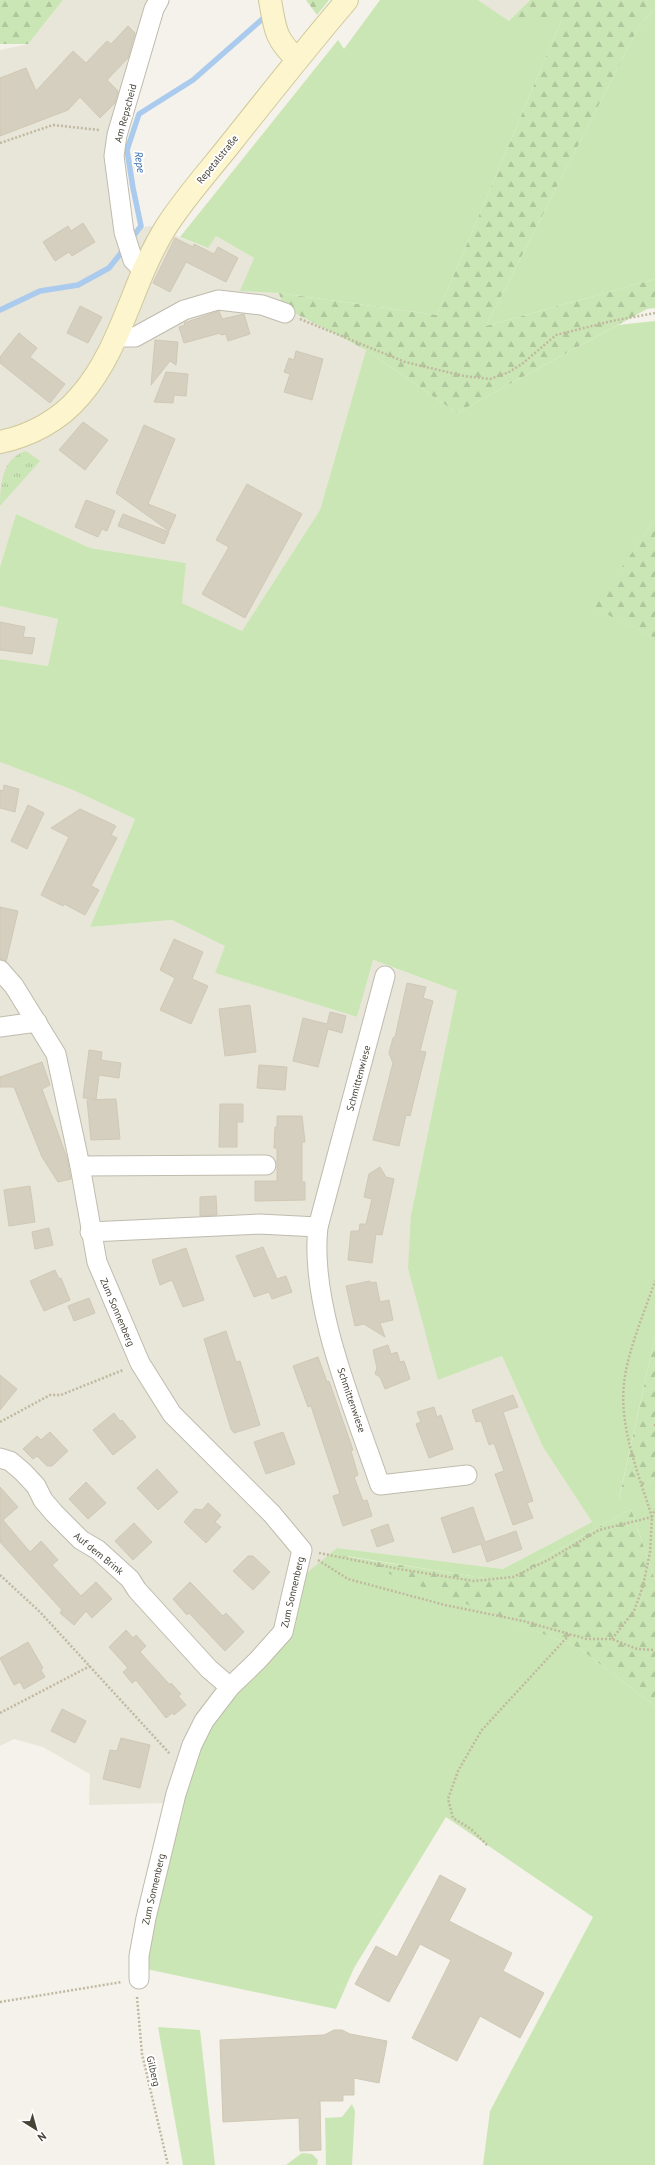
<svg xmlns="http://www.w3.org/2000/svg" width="655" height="2165" viewBox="0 0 655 2165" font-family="'PT Sans',sans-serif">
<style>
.residential{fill:#e8e5d9}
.grass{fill:#cbe6b5}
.forest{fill:url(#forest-firs)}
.park{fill:url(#park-tufts)}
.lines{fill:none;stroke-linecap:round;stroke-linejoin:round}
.stream{stroke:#aacbed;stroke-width:5.5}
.building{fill:#d5cfc0;stroke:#d0c8b4}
.street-casing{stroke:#bfbbad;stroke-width:21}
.secondary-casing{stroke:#d1c99c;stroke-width:24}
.path{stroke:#c0b89f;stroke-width:2.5;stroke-dasharray:2 2;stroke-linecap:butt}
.street{stroke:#fff;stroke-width:19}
.secondary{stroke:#fcf5cd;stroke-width:22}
.labels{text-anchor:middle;stroke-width:4;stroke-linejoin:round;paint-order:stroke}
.street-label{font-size:10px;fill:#484439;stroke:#fff}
.water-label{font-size:11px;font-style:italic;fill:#366faf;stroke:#fff}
</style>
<defs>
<pattern id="forest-firs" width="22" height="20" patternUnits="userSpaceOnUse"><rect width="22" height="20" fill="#cbe6b5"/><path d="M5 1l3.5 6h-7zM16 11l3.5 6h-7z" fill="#b0c69c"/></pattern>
<pattern id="park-tufts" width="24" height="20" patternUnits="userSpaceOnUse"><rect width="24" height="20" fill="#cbe6b5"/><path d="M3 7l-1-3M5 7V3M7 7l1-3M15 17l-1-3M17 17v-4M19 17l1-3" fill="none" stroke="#b0c69c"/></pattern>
</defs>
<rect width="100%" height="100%" fill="#f4f2ea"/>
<!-- residential -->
<g class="residential">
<path d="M63,0H159L117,135L124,231L150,226L207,248L216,236L254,258L241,291L279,293L283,307L366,350L320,510L242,631L181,603L186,563L90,548L16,514L0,567V50L28,44Z"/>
<path d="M478,0H530L509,21Z"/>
<path d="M0,606L58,619L48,666L0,659Z"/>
<path d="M0,762L73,790L135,819L90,927L172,920L226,946L215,973L357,1017L372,960L457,991L411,1215L438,1380L502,1356L543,1447L592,1522L503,1569L337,1548L169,1803L89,1805L90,1774L43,1747L14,1739L0,1746Z"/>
</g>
<!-- grass -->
<g class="grass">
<path d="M380,0H478L509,21H561L437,315L279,293L240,291L254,258L216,236L208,248L180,237L338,40L344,49Z"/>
<path d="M655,9V279L486,326L639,26Z"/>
<path d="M655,321V519L595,608L655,638V1337L619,1498L655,1478V1580L631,1509L503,1581L346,1556L579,1648L655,1706V2165H483L490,2111L593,1917L446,1817L354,1968L336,2009L146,1969L150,1918L190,1766L206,1730L244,1685L298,1586L308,1572L337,1548L503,1569L592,1522L543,1447L502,1356L438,1380L408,1268L411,1215L457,991L373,960L357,1017L215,973L225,946L172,920L90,927L135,819L73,790L0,762V659L48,666L58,619L0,606V567L16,514L90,548L186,563L182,603L242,631L320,510L366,350L457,413L618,325Z"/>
<path d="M158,2027L200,2030L215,2165H183Z"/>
<path d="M352,2104L355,2111L352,2165H326L325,2118L342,2117Z"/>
<path d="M302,2153L312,2154L318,2160L317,2165H286Z"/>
</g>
<!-- forest -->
<g class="forest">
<path d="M0,0H63L28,44H0Z"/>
<path d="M306,0H329L317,15Z"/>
<path d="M530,0H655V9L639,26L486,326L655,279V308L647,309L457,413L366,350L283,307L279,293L437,315L561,21H509Z"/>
<path d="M655,519V638L594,608Z"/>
<path d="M655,1337V1478L619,1499Z"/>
<path d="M631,1509L655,1580V1706L579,1648L343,1556L503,1581Z"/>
</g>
<!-- park -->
<path class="park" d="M26,451L40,461L0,506C0,485 2,458 26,451Z"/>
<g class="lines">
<!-- stream -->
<g class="stream">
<path d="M131,239L141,226L133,188L127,150L139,114L193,80L268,14"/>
<path d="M0,310L40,291L78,285L109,268L125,248"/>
</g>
</g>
<!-- building -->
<g class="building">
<path d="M128,26L135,33L128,58L107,80L118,91L115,103L100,118L80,97L68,110L0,136V78L26,68L36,91L73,51L86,63L107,41L111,44Z"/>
<path d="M83,223L95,242L72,256L69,252L55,261L43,242L68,226L71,231Z"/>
<path d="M175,238L193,247L194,244L214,254L218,247L238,258L226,282L186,262L170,292L153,283Z"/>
<path d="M80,306L102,317L88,343L67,333Z"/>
<path d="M219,311L222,319L244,314L250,334L228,341L226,334L221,335L220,333L184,343L179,327L185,325L184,323Z"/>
<path d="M19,333L37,348L30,357L65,384L50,403L0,363V357Z"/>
<path d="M155,340L178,342L176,365L170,361L151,385Z"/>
<path d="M296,351L323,359L312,400L284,392L290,374L284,372L289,358L294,360Z"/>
<path d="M166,372L188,374L186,396L174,395L173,403L154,402Z"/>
<path d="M83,422L108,440L85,470L59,450Z"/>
<path d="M144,425L175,439L148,504L176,515L169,531L116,493Z"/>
<path d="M247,484L302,514L245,618L202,594L229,547L216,540Z"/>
<path d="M86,500L115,511L107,531L102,529L98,537L75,527Z"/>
<path d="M123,514L169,532L164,544L118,526Z"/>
<path d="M0,622L25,627L23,637L35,638L32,654L0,650Z"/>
<path d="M4,785L19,789L15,812L0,808V790L3,791Z"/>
<path d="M28,805L44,813L27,849L11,841Z"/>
<path d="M80,809L116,826L111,835L117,838L91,886L99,890L85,915L64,904L63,906L41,895L69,837L51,828Z"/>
<path d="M0,907L18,911L6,962L0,959Z"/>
<path d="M174,939L203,952L192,979L208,986L191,1024L160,1010L175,978L160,970Z"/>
<path d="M407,983L426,987L423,998L433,1001L420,1051L426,1052L410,1116L406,1115L399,1146L373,1140L393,1063L389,1053L393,1038L395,1037Z"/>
<path d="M250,1005L256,1052L225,1056L219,1009Z"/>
<path d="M330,1012L346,1016L342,1033L328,1029L318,1067L293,1061L303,1018L327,1024Z"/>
<path d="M89,1050L102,1052L101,1060L121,1063L119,1078L99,1075L96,1099L83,1098Z"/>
<path d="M42,1062L50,1085L42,1089L67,1158L71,1179L58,1182L42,1157L14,1087H0V1077Z"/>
<path d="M259,1065L287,1067L285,1090L257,1088Z"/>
<path d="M116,1099L120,1139L91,1140L87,1100Z"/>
<path d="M220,1104H243V1122H237V1147H219Z"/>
<path d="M277,1116H302L305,1142H302V1182H305V1200L255,1201V1181H277V1148H274L275,1127H277Z"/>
<path d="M380,1167L386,1177L394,1179L382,1235L376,1234L372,1263L348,1260L351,1231H359L360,1224H366L372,1199L364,1197L369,1174Z"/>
<path d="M30,1186L35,1222L9,1226L4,1190Z"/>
<path d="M216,1196L217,1215L200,1216V1197Z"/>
<path d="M49,1228L53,1245L35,1249L32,1232Z"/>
<path d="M263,1247L277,1279L286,1276L292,1292L272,1299L269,1292L254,1297L236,1256Z"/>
<path d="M186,1248L204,1300L183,1307L172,1280L160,1285L152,1260Z"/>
<path d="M55,1270L59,1279L61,1278L70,1300L44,1311L30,1281Z"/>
<path d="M370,1281V1283L376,1282L380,1302L389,1300L393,1320L380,1323L385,1337L364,1324L355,1326L346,1286Z"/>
<path d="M89,1298L95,1313L74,1321L68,1306Z"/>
<path d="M226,1331L236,1362L240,1361L260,1425L234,1433L231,1429L220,1394L204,1339Z"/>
<path d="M388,1345L391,1354L397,1352L400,1362L404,1361L410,1379L385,1389L380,1377L375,1374L377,1368L373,1350Z"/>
<path d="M318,1357L327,1382L329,1381L353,1450L351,1451L358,1475L354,1477L363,1501L367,1500L372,1516L343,1526L333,1496L340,1494L311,1406L308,1407L293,1366Z"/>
<path d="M0,1375L17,1389L0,1410Z"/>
<path d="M513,1395L518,1407L503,1412L533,1501L527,1503L533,1518L513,1525L495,1474L504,1471L494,1443L489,1445L481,1421L476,1422L472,1410Z"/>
<path d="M434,1407L437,1417L441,1415L453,1449L429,1458L416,1424L421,1422L417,1412Z"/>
<path d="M114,1413L120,1421L122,1420L136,1437L113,1455L93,1430Z"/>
<path d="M50,1432L68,1451L52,1466H47L37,1456L33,1459L23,1449L37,1436L41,1440Z"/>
<path d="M283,1432L295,1464L266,1474L254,1442Z"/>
<path d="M157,1469L178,1492L158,1510L137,1488Z"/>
<path d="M86,1482L106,1503L88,1519L69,1499Z"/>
<path d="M0,1487L18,1507L3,1520L30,1552L41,1541L58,1560L52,1565L81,1596L96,1582L112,1599L92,1618L86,1611L74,1625L60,1613L62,1610L0,1542Z"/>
<path d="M208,1503L221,1515L215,1522L221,1527L206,1543L184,1522L195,1509L202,1510Z"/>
<path d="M473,1507L485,1542L516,1531L522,1549L487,1562L481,1544L453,1553L441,1518Z"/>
<path d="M134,1523L152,1542L133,1560L115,1541Z"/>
<path d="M388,1524L394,1541L377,1547L371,1530Z"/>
<path d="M248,1556H253L270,1572L253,1590L233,1571Z"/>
<path d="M190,1582L223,1616L226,1613L244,1632L225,1651L189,1613L187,1615L173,1599Z"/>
<path d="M126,1630L133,1638L136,1635L146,1646L140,1652L170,1685L171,1683L181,1694L178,1696L186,1705L174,1715L172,1713L166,1718L136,1680L132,1683L123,1672L128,1668L109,1647Z"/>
<path d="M28,1642L43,1668L41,1670L45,1677L24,1689L20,1682L14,1685L0,1658Z"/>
<path d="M62,1709L86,1721L75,1743L51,1731Z"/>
<path d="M121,1738L150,1745L140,1788L103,1779L110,1750L117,1751Z"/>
<path d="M440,1875L466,1889L449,1921L512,1953L503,1971L544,1993L520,2038L480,2016L457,2061L412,2038L451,1960L420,1944L389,2002L355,1984L376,1946L397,1957Z"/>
<path d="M334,2030H342L350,2034L387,2041L379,2083L354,2078V2095H343V2101H320L321,2150L300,2151L299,2118L223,2122L220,2040L324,2035Z"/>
</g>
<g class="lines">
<defs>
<g id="street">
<path d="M144,271L133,260L124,232L114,156L117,135L154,9L159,0"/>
<path d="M116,337H135L184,310L218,300L262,305L285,313"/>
<path d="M0,970L14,986L56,1054L80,1166L97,1262L140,1363L172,1414L272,1514L302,1550L283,1632L258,1660L230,1687L204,1721L192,1745L176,1794L146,1918L139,1956V1979"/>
<path d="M385,976L318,1227C309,1305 355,1411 380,1485L467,1475"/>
<path d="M0,1027L37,1022"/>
<path d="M80,1166L266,1165"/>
<path d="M90,1232L259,1224L318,1227"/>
<path d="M0,1458L10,1461L23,1472L36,1486L43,1500L54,1513L81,1540L98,1550L130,1579L137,1590L209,1669L230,1687"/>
</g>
<g id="secondary">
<path d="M270,0C275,29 275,39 297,59"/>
<path d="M0,442C30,436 60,420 80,396C122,348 132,281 166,227C185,197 209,171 231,143C269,95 307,47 347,0"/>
</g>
</defs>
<!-- street casing -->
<use href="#street" class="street-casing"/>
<!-- secondary casing -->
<use href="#secondary" class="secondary-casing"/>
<!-- path -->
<g class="path">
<path d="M0,143L53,125L99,130"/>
<path d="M300,319L405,362L464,376L490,379L509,372L522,364L556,335L612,321L655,313"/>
<path d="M0,1422L50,1395H61L123,1370"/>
<path d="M655,1424V1427"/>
<path d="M652,1517C639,1475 619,1428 624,1383C628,1349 644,1314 655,1281"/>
<path d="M319,1553L399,1569L474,1581L513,1577L550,1559L599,1530L652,1517"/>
<path d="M318,1560L348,1579L445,1605L523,1621L587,1639H612L637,1649L655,1650"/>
<path d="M0,1575L40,1612L170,1754"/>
<path d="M612,1639L634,1611L643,1586L650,1552L652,1517L655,1509"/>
<path d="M0,1713L90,1666"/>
<path d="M487,1845L471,1829L453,1818L448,1799L458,1771L481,1731L570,1634"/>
<path d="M137,1997L142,2054L168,2165"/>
<path d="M0,2002L122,1982"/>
</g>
<!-- street -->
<use href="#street" class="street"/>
<!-- secondary -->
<use href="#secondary" class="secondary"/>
</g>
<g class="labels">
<!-- street labels -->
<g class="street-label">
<text transform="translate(125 113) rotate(-75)" y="4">Am Repscheid</text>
<text transform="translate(217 159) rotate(-51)" y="4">Repetalstraße</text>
<text transform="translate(358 1078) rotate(-75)" y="4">Schmittenwiese</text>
<text transform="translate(118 1312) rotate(67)" y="4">Zum Sonnenberg</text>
<text transform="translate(352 1400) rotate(71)" y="4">Schmittenwiese</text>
<text transform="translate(99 1553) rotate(39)" y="4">Auf dem Brink</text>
<text transform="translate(292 1592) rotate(-77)" y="4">Zum Sonnenberg</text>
<text transform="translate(153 1889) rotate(-77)" y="4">Zum Sonnenberg</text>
<text transform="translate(154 2071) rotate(77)" y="4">Gilberg</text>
</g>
<!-- water labels -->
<g class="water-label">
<text transform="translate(140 162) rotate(82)" y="4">Repe</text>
</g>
</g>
<!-- north arrow -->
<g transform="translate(36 2129) rotate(143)" stroke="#ffffff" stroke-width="3" paint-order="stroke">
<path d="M0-3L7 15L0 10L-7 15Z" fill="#484439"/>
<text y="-6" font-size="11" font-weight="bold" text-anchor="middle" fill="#484439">N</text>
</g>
</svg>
